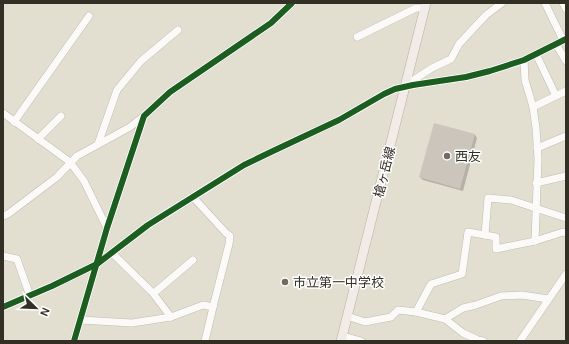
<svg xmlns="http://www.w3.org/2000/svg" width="569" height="344" viewBox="0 0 569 344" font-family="Helvetica,'Noto Sans JP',sans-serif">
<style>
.shadow{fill:#0003}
.building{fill:#cbc5bb}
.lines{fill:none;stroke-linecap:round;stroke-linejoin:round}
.minor-casing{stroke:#c0bcb1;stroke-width:8}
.major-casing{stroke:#b9afa3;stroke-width:10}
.minor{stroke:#fbfaf8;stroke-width:7}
.major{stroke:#f1ece7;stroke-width:9}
.cycleway-casing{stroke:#fff;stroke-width:8}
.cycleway{stroke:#1b5e20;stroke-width:6}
.poi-dot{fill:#706c61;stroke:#fff;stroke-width:1.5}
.labels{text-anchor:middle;stroke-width:3;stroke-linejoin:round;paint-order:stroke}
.poi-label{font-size:13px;fill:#322f25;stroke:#fff;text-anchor:start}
.street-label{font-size:13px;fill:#322f25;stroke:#fff}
</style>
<rect width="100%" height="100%" fill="#e2ded0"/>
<!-- shadow -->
<path class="shadow" d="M435,124L475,135L477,138L463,191L423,180L420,177Z"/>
<!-- building -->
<path class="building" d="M434,123L475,134L460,189L419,177Z"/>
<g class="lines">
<defs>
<g id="minor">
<path d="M545,3L563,40"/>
<path d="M563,3L566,9"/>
<path d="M357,37L416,8H425"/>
<path d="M556,44L566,61"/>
<path d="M536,54L556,96"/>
<path d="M524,60L525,80L533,107L536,128L538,159L535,241"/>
<path d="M407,85L415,79L432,68L451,59L459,44L486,15L502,3"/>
<path d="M533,107L566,91"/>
<path d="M3,113L70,162L84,181L107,228"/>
<path d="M14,122L89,16"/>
<path d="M38,139L61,116"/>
<path d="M98,144L117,90L141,61L178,30"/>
<path d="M537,148L566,136"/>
<path d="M536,183L566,176"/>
<path d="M193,197L226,233L230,236L229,244L214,303L205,341"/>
<path d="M3,216L8,214L57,177L77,156L130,127L144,116"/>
<path d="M566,218L511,200L488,198L485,235L496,237V249L535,241L563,232L566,233"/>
<path d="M112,253L152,292L171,317"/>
<path d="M3,256L17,259L30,296"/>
<path d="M154,293L193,260"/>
<path d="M3,307L52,286L97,264L148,225L244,165L273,151L339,120L384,94L395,89L413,85L466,77L490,71L524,60L566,39"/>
<path d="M416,312L431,284L462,274L468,232L485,235"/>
<path d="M347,316L365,322L391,317L398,310L416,312L445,319L463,333L478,340L483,341"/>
<path d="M445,319L463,308L476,305L501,296L522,295L548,299"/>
<path d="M80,320L132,323L171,317L203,305L213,307"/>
<path d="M343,336L361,341"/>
<path d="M74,341L107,228L144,116L170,92L271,23L292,3"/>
<path d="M520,341L566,274"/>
</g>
<path id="major" d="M341,341L426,3"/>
</defs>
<!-- minor casing -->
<use href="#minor" class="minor-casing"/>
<!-- major casing -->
<use href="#major" class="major-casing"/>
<!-- minor -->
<use href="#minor" class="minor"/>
<!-- major -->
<use href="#major" class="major"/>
<defs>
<g id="cycleway">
<path d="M3,307L52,286L97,264L148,225L244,165L273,151L339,120L384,94L395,89L413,85L466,77L490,71L524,60L566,39"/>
<path d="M74,341L107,228L144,116L170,92L271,23L292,3"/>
</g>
</defs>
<!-- cycleway casing -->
<use href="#cycleway" class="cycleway-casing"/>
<!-- cycleway -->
<use href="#cycleway" class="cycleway"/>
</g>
<!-- markers -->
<g class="poi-dot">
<circle cx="447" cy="156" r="4"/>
<circle cx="285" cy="282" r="4"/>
</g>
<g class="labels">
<!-- poi labels -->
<g class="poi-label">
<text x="455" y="161">西友</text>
<text x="293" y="287">市立第一中学校</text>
</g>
<!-- street labels -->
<g class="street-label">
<text transform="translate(384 172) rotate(-76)" y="5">槍ヶ岳線</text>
</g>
</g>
<!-- border -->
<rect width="569" height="344" fill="none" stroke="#322f25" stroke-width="8"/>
<!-- north arrow -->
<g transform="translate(36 308) rotate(113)" stroke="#ffffff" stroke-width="3" paint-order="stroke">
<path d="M0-3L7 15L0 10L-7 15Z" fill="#322f25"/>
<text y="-6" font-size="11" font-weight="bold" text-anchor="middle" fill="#322f25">N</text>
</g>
</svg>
